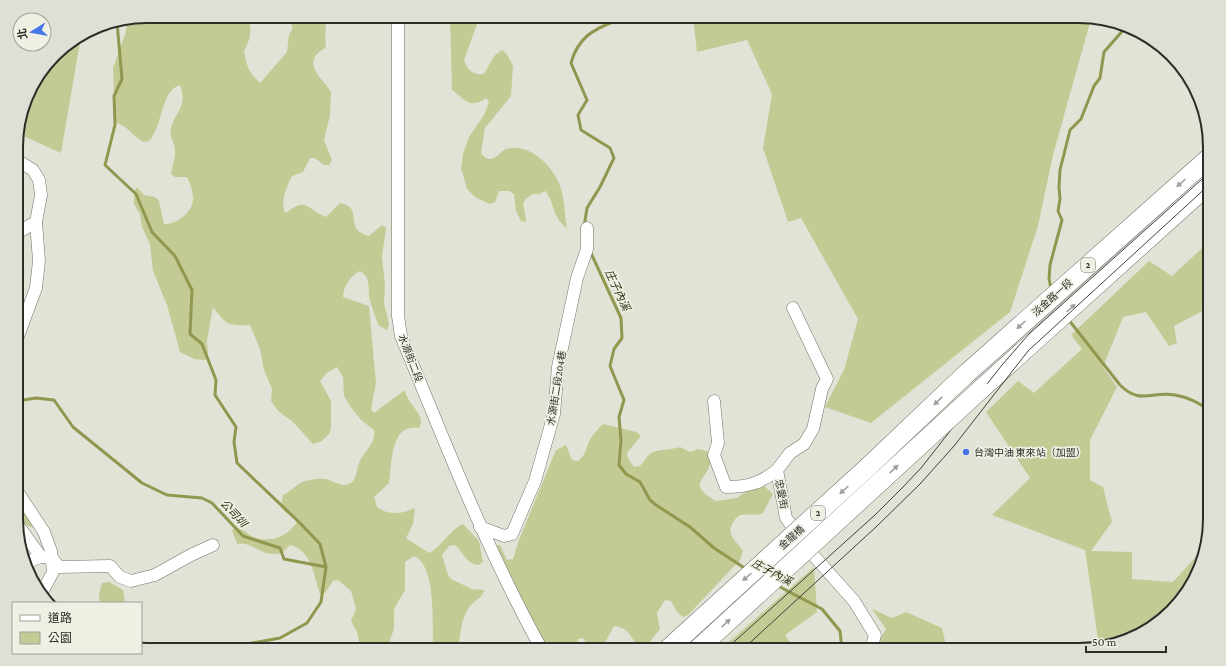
<svg xmlns="http://www.w3.org/2000/svg" width="1226" height="666" viewBox="0 0 1226 666" font-family="'Crimson Pro','Noto Sans TC',serif">
<style>
.green{fill:#c4ca94}
.lines{fill:none;stroke-linecap:round;stroke-linejoin:round}
.stream{stroke:#91974e;stroke-width:3}
.street-casing{stroke:#717368;stroke-width:13}
.primary-casing{stroke:#717368;stroke-width:20}
.street{stroke:#fff;stroke-width:12}
.primary{stroke:#fff;stroke-width:19}
.tram{stroke:#40413c;stroke-width:1}
.primary-bridge-casing{stroke:#717368;stroke-width:20;stroke-linecap:butt}
.primary-bridge{stroke:#fff;stroke-width:19}
.oneway{fill:#a0a09f}
.poi-dot{fill:#4774e6;stroke:#eef0e4;stroke-width:1.5}
.labels{text-anchor:middle;stroke-width:3.5;stroke-linejoin:round;paint-order:stroke}
.shield{fill:#eef0e4;stroke:#666861;stroke-width:1}
.shield-label{font-size:9px;font-weight:bold;fill:#2c2d29}
.street-label{font-size:10px;fill:#2c2d29;stroke:#eef0e4}
.poi-label{font-size:10px;fill:#2c2d29;stroke:#eef0e4;text-anchor:start}
.water-label{font-size:11px;font-style:italic;fill:#2e3110;stroke:#eef0e4}
.rim{fill:none;stroke:#2c2d29;stroke-width:2}
</style>
<rect width="100%" height="100%" fill="#e1e3d7"/>
<!-- green -->
<g class="green">
<path d="M147,16H242C244,19 247,21 249,23C253,30 248,45 244,51C246,66 250,74 260,83L287,52L289,35L292,29L291,16H325C327,27 324,36 326,47C323,50 321,50 318,53C304,67 325,81 331,92L330,115L324,140L332,160L329,165H324L315,158H310L303,172L292,176C287,185 279,205 286,213C306,196 307,209 326,217L340,203C365,208 342,229 369,236L382,225L386,228L382,257L385,285L384,303L389,324L387,330L378,325C376,316 372,309 370,300C367,289 372,278 360,271C351,275 343,287 343,297L369,306L376,383L371,409L374,413L405,390C408,406 427,415 419,428C390,422 392,465 389,483L374,497L377,507C389,516 402,514 415,508L413,524L406,538L429,553C441,548 449,530 463,524L479,541L483,562L479,565C466,564 464,553 455,545L449,546L442,555L448,575L451,579L472,589L484,590C482,598 477,599 472,604C462,614 461,630 459,642L466,650H433C432,628 437,565 414,556L405,562V590L394,609V629L390,640L391,650H361L357,632L351,621L356,609L351,591L338,580L333,581L325,593L320,594C314,577 312,550 290,545L282,553C260,558 252,540 237,544L232,530L238,528C243,529 247,533 251,536C268,544 288,537 297,522L295,517L285,512L281,506L283,495C293,490 299,481 310,480C315,479 324,478 329,480C335,482 342,487 349,484C357,481 356,470 359,463C363,452 377,443 374,430L361,420L350,406L344,396L343,377L337,367L327,373L320,381L331,401V429L329,434L322,441L313,444L292,421L278,411L271,401L272,389L264,370L260,349L250,325C227,326 227,325 213,307L207,340L208,356L205,360L195,359L180,352L167,305L153,271L150,244L142,227L140,214L134,204V192L137,187L144,195L155,197L159,201L164,224C176,225 193,212 193,199C193,191 190,183 187,177H175L171,174C172,166 176,157 175,149C174,142 169,136 171,128C176,110 188,107 180,85C160,91 163,127 149,141L144,142C134,138 128,126 117,123L115,118L113,68L125,35L128,20Z"/>
<path d="M450,16H480L464,60C468,71 473,75 484,74L494,56L502,50L507,54L513,66L511,96L485,128L481,153C484,157 486,159 491,159C498,158 500,151 506,149C529,142 553,166 560,186C565,199 564,214 567,228C552,218 554,200 545,191L539,194H533C517,203 526,206 526,222L521,221L516,211L514,194L509,191H499L495,202L490,204L475,197L467,189L461,168L463,154L469,137L484,115L489,102L486,98C469,110 465,99 452,90Z"/>
<path d="M693,16H1079L1091,19L1053,155L1038,226L1010,312L871,423L825,407L844,370L858,319L801,218L788,222L763,148L772,94L747,40L697,52Z"/>
<path d="M81,36L61,153L17,133V130L30,89L60,49Z"/>
<path d="M1210,241V307L1174,326L1177,343L1169,346L1146,312L1123,317L1103,367L1117,387L1090,440V480L1103,487L1112,522L1091,551L1132,552V579L1173,582L1203,549L1193,584L1145,632L1099,646L1085,550L992,515L1030,478L986,412L1018,381L1034,393L1082,349L1071,335L1149,261L1172,276Z"/>
<path d="M603,424L636,432L641,436L627,453L628,458L634,467L640,466C644,462 646,457 650,454C655,449 672,450 680,447L690,452L698,449L710,452C710,454 712,459 711,461C707,481 685,483 716,501L737,498L759,482L773,494L763,513C755,517 748,513 741,515C738,516 735,519 734,521C724,535 737,541 743,551L740,560L688,615L683,617L677,612L671,601L665,600L657,613L660,629L648,644L639,649C632,638 628,627 614,626L601,650H592L583,638L578,639L576,650H550L544,645L494,546L500,545L507,560L513,559L519,540L556,450L566,445L572,460L578,461C586,455 585,450 589,442C592,435 597,430 603,424Z"/>
<path d="M17,491L36,529L17,521Z"/>
<path d="M814,567L817,612L785,635L795,650H720Z"/>
<path d="M109,582L123,590L125,603H100L99,594L102,583Z"/>
<path d="M872,609L892,618L906,612L942,628L947,650H878L876,647L886,629Z"/>
</g>
<g class="lines">
<!-- stream -->
<g class="stream">
<path d="M117,22L122,79L114,96L115,125L105,165L136,194L152,232L175,256L192,290L190,334L202,344L216,380L215,395L236,427L234,442L237,463L301,524L320,544L326,567"/>
<path d="M584,227L587,208L600,187L614,158L610,148L581,130L578,115L587,100L571,63C578,38 592,30 615,21V16"/>
<path d="M590,251L621,318L622,338L614,349L610,366L624,400L619,417L621,440L619,465L626,474L640,482L650,500L656,505L690,527L714,548L746,569"/>
<path d="M1051,288L1049,279L1050,265L1062,220L1058,211L1060,199L1059,187L1060,170L1070,130L1081,119L1094,86L1100,78L1104,52L1125,28"/>
<path d="M1068,319L1120,385C1140,405 1151,391 1175,395C1188,397 1198,403 1210,410"/>
<path d="M17,401L36,398L54,400L73,427L142,483L167,495L202,498L212,503L243,536L280,548L284,559L326,567L321,602L307,623L280,638L241,645L234,650"/>
<path d="M778,586L822,609L840,631L842,650"/>
</g>
<defs>
<g id="street">
<path d="M398,16V316L401,336C445,442 486,549 542,650"/>
<path d="M17,160L33,170L39,180L41,195L36,222L39,261L36,288L17,339"/>
<path d="M17,233L36,222"/>
<path d="M793,308L827,379L822,389L813,429L804,444L790,453L777,470L786,518L814,556L854,601L875,635L871,650"/>
<path d="M714,401L718,443L714,455L726,487C748,487 761,483 777,470"/>
<path d="M17,491L44,532L51,551L53,572L41,594"/>
<path d="M480,527L504,536L512,534L535,481L554,414L558,367L577,278L587,249V228"/>
<path d="M17,528H20L41,557"/>
<path d="M27,562L41,557L52,558L59,567L110,566L120,577L131,581L155,575L191,555L213,545"/>
</g>
<g id="primary">
<path d="M966,374L1210,157"/>
<path d="M980,390L1210,183"/>
</g>
</defs>
<!-- street casing -->
<use href="#street" class="street-casing"/>
<!-- primary casing -->
<use href="#primary" class="primary-casing"/>
<!-- street -->
<use href="#street" class="street"/>
<!-- primary -->
<use href="#primary" class="primary"/>
<!-- tram -->
<g class="tram">
<path d="M725,650L875,515L903,487L921,468L1002,365L1029,334L1210,172"/>
<path d="M742,650L876,527L920,484L954,446L1028,351L1210,184"/>
</g>
<defs>
<g id="primary-bridge">
<path d="M667,650L867,468L966,374"/>
<path d="M697,650L980,390"/>
</g>
</defs>
<!-- primary-bridge casing -->
<use href="#primary-bridge" class="primary-bridge-casing"/>
<!-- primary-bridge -->
<use href="#primary-bridge" class="primary-bridge"/>
</g>
<!-- one-way arrows -->
<defs><path id="oneway-solid" d="M-6-.8H1V-3.2L6.5 0L1 3.2V.8H-6Z"/></defs>
<g class="oneway">
<use href="#oneway-solid" transform="translate(1181 183) rotate(138)"/>
<use href="#oneway-solid" transform="translate(1071 308) rotate(-42)"/>
<use href="#oneway-solid" transform="translate(1021 325) rotate(138)"/>
<use href="#oneway-solid" transform="translate(938 401) rotate(136)"/>
<use href="#oneway-solid" transform="translate(894 469) rotate(-43)"/>
<use href="#oneway-solid" transform="translate(844 490) rotate(138)"/>
<use href="#oneway-solid" transform="translate(747 577) rotate(138)"/>
<use href="#oneway-solid" transform="translate(726 623) rotate(-43)"/>
</g>
<!-- markers -->
<circle class="poi-dot" cx="966" cy="452" r="4"/>
<g class="labels">
<!-- shield labels -->
<g class="shield">
<rect x="1081" y="258" width="14" height="14" rx="3"/>
<rect x="811" y="506" width="14" height="14" rx="3"/>
</g>
<g class="shield-label">
<text x="1088" y="268">2</text>
<text x="818" y="516">2</text>
</g>
<!-- street labels -->
<g class="street-label">
<text transform="translate(1052 297) rotate(-42)" y="4">淡金路一段</text>
<text transform="translate(411 358) rotate(69)" y="4">水源街二段</text>
<text transform="translate(556 388) rotate(-81)" y="4">水源街二段204巷</text>
<text transform="translate(782 494) rotate(79)" y="4">忠愛街</text>
<text transform="translate(791 537) rotate(-42)" y="4">金龍橋</text>
</g>
<!-- poi labels -->
<g class="poi-label">
<text x="974" y="456">台灣中油 東來站（加盟）</text>
</g>
<!-- water labels -->
<g class="water-label">
<text transform="translate(618 290) rotate(65)" y="4">庄子內溪</text>
<text transform="translate(234 513) rotate(47)" y="4">公司圳</text>
<text transform="translate(772 572) rotate(28)" y="4">庄子內溪</text>
</g>
</g>
<!-- crop -->
<path d="M0 0H1226V666H0ZM147 23H1079A124 124 0 0 1 1203 147V519A124 124 0 0 1 1079 643H147A124 124 0 0 1 23 519V147A124 124 0 0 1 147 23Z" fill="#dee0d5" fill-rule="evenodd"/>
<path class="rim" d="M147 23H1079A124 124 0 0 1 1203 147V519A124 124 0 0 1 1079 643H147A124 124 0 0 1 23 519V147A124 124 0 0 1 147 23Z"/>
<!-- legend -->
<rect x="12" y="602" width="130" height="52" fill="#eef0e4" stroke="#a0a299"/>
<rect x="20" y="615" width="20" height="6" fill="#ffffff" stroke="#a0a299"/>
<text x="48" y="622" font-size="12" fill="#2c2d29">道路</text>
<rect x="20" y="632" width="20" height="12" fill="#c4ca94" stroke="#a0a299"/>
<text x="48" y="642" font-size="12" fill="#2c2d29">公園</text>
<!-- north arrow -->
<g transform="translate(32 32) rotate(259)"><circle r="19" fill="#eef0e4" stroke="#a0a299"/>
<path d="M0-3L7 15L0 10L-7 15Z" fill="#4774e6"/>
<text y="-6" font-size="11" font-weight="bold" text-anchor="middle" fill="#2c2d29">北</text>
</g>
<!-- scale -->
<path d="M1086 646v6h80v-6" fill="none" stroke="#2c2d29" stroke-width="2"/>
<text x="1092" y="646" font-size="12" fill="#2c2d29" stroke="#eef0e4" stroke-width="3" paint-order="stroke">50 m</text>
</svg>
